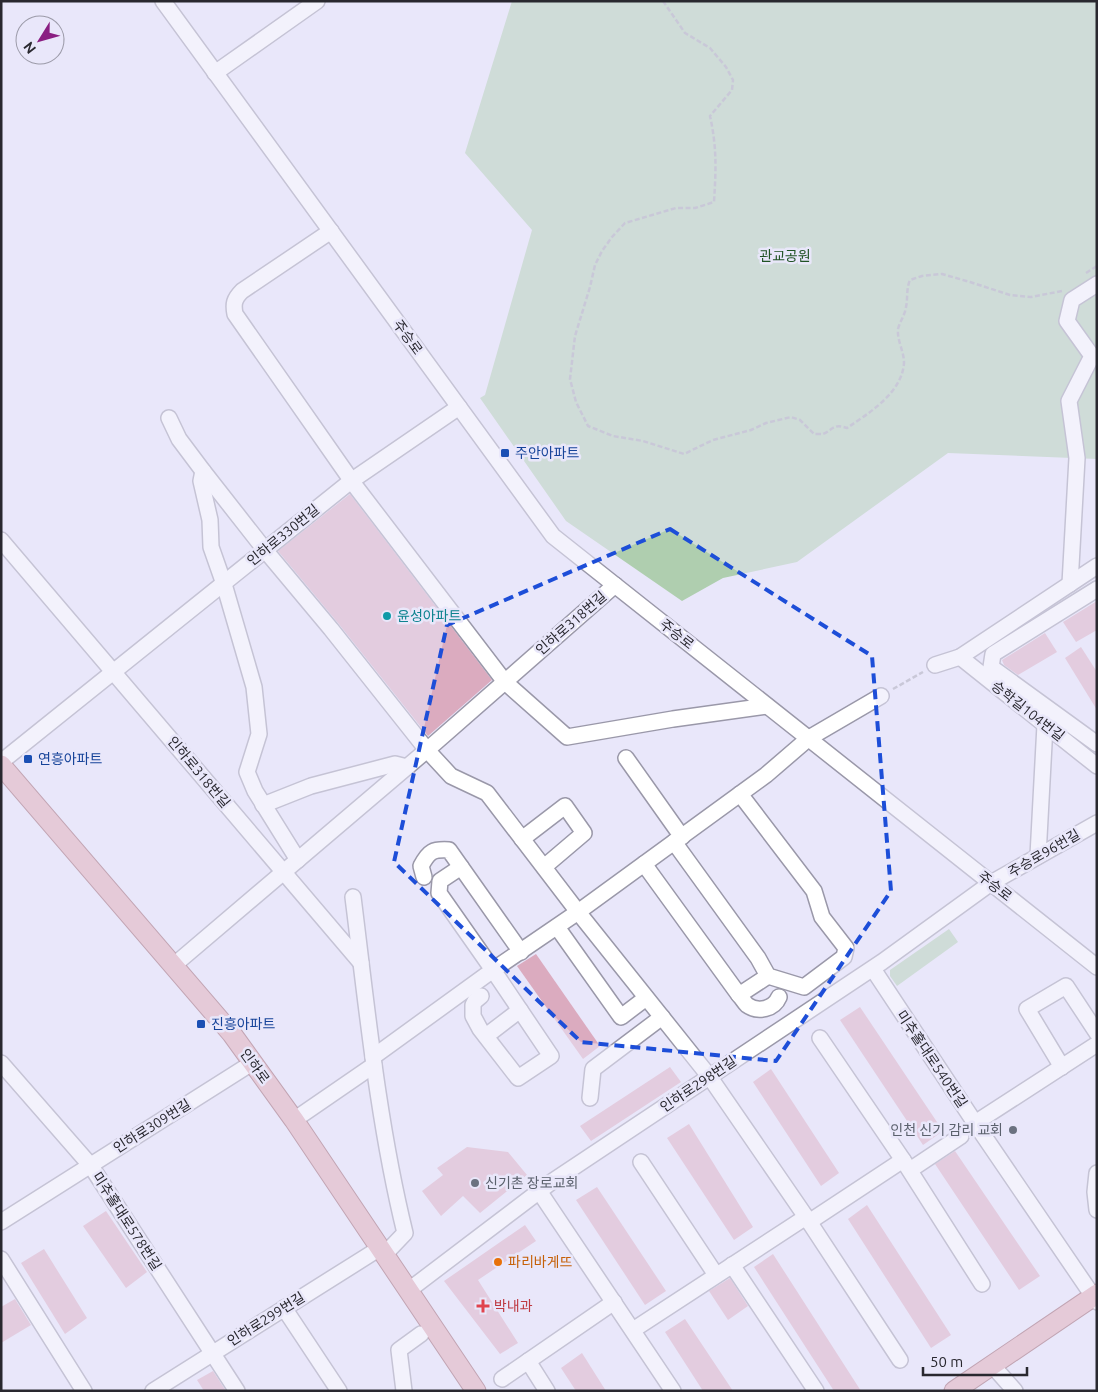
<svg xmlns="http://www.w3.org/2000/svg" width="1098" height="1392" viewBox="0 0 1098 1392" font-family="Ubuntu,'Noto Sans KR',sans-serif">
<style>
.green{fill:#afceaf}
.building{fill:#dbabbf}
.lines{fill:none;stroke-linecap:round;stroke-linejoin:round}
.minor-casing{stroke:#9a98a9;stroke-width:18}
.major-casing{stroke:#92545f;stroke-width:21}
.path{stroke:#a3a2b0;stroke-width:2.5;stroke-dasharray:5 2.5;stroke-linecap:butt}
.minor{stroke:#fff;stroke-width:15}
.major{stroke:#e0a7af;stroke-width:19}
.marked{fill:none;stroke:#1d4ed8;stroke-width:4;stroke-dasharray:10 6;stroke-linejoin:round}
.transit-dot{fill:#1a4fb4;stroke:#e9e7fa;stroke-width:2}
.culture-dot{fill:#0f9aa8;stroke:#e9e7fa;stroke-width:2}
.worship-dot{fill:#6b7280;stroke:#e9e7fa;stroke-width:2}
.food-dot{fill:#e8710a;stroke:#e9e7fa;stroke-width:2}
.health-dot{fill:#e0444e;stroke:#e9e7fa;stroke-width:2}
.labels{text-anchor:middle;stroke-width:5;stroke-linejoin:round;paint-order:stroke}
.park-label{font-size:14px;fill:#215325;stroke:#e9e7fa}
.street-label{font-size:14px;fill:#29282f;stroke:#e9e7fa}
.transit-label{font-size:14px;fill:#164399;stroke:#e9e7fa;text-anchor:start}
.culture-label{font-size:14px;fill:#0d838f;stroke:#e9e7fa;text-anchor:start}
.worship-label{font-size:14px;fill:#5b616d;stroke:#e9e7fa;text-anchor:end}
.food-label{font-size:14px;fill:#c56008;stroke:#e9e7fa;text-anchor:start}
.health-label{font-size:14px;fill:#be3a42;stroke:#e9e7fa;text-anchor:start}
</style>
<rect width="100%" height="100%" fill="#e9e7fa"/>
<!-- green -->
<g class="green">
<path d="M512,1H1097V459L948,453L797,562L723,578L682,601L566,521L480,398L485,395L532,230L465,153Z"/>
<path d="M949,929L958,942L897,986L890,976V970Z"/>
</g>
<!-- building -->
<g class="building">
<path d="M350,494L492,680L428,736L338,623L278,551Z"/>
<path d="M1097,601V630L1076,642L1063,622Z"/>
<path d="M1045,633L1057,652L1018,675L1004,665L1002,660Z"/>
<path d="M1081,647L1097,672V710L1065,658Z"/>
<path d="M536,954L600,1046L583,1059L517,966Z"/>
<path d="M860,1007L943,1131L923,1145L840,1020Z"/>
<path d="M670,1067L681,1082L591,1141L580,1126Z"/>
<path d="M771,1069L839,1173L821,1186L753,1082Z"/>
<path d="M689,1124L753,1227L734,1240L667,1138Z"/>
<path d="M467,1147L508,1152L527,1175L480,1213L463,1196L441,1216L422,1191L443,1175L437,1168Z"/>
<path d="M955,1151L1040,1276L1019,1290L935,1164Z"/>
<path d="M597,1187L666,1291L645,1305L576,1200Z"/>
<path d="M867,1205L951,1335L931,1348L848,1219Z"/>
<path d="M106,1211L147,1272L126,1288L83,1226Z"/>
<path d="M525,1225L536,1241L478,1280L518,1343L500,1354L444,1281Z"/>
<path d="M44,1249L87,1318L65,1334L21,1263Z"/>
<path d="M773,1254L861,1391H834L754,1267Z"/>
<path d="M730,1278L748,1306L728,1320L709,1291Z"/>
<path d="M15,1299L31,1325L1,1343V1307Z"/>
<path d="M685,1319L733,1391H703L665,1332Z"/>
<path d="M582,1353L606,1391H576L561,1368Z"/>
<path d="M213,1371L226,1391H204L197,1380Z"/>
</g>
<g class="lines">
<defs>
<g id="minor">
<path d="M163,1L553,536L1097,967"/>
<path d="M215,73L317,1"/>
<path d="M331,231L242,291C234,299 233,304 235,314L356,487L505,682L567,737L673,719L767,706"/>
<path d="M169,418L179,439L203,471L265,550L331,629L427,750L451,776L487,793L578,912L709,1076L806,1217L900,1360"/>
<path d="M203,471L201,481L210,520L211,547L224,584L254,687L259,734L247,772L255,791L298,860"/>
<path d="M1,540L361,963"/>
<path d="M1070,584L1077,458L1069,401L1092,356L1067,321L1072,300L1097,284"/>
<path d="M1097,589L993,654L991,667L1097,744"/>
<path d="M960,657L1097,766"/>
<path d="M935,665L960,657L1097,566"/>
<path d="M626,758L682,837"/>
<path d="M1,762L351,481L459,407"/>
<path d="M263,805L311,786L395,764L407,767"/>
<path d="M522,839L565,806L584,833L544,867"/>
<path d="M674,842L758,958L768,976L804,987L844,957L846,948L822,917L814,891L740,794"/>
<path d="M1038,856L1045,725L1048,718"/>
<path d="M644,864L739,995L768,976"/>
<path d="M424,877L421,866C429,851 433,849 449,850L461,867"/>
<path d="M353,897C367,1009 378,1123 405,1233L384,1255"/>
<path d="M557,927L621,1017L646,998"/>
<path d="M173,966L427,750L615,585"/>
<path d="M873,969L975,1123L1097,1302"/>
<path d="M739,995C742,998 744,1002 747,1005C758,1013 774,1009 779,997"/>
<path d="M481,996L475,1001L473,1005V1016L480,1029L518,1078L551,1056L493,970L578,912L766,775L809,738L881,696"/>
<path d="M486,1036L520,1010"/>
<path d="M820,1038L903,1160L982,1284"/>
<path d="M373,1057L493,970L439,893L440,881L461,867L521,952"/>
<path d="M1,1063L91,1166L237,1391"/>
<path d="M1062,1067L1027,1009L1066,986L1097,1033"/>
<path d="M590,1098L593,1069L662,1017"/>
<path d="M294,1120L374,1065"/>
<path d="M975,1123L1097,1044"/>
<path d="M641,1162L716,1275"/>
<path d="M910,1170L961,1136"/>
<path d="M1097,1173L1095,1192L1097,1210"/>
<path d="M539,1191L673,1391"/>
<path d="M1,1222L252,1063"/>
<path d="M809,1222L903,1160"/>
<path d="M1,1259L84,1391"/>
<path d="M732,1265L816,1391"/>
<path d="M409,1292L413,1287L550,1183L882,962L991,883L1097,823"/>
<path d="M284,1308L339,1391"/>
<path d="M633,1330L806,1217"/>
<path d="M528,1361L547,1391"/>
<path d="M992,1365L1015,1391"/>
<path d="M502,1379L614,1302"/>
<path d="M153,1391L380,1248"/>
<path d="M404,1391L399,1350L421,1334"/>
</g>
<g id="major">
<path d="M1,765L232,1034L294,1120L476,1391"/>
<path d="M954,1391L1097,1294"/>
</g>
</defs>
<!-- minor casing -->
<use href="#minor" class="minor-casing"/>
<!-- major casing -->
<use href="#major" class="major-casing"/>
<!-- path -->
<g class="path">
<path d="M663,1L685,33L710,48L726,67L733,80L732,90L710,116C717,148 716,170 714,202L695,208H676L625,223L612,237L602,251L595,265L590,287L575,336L570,379L576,402L588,426L613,436L643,441L684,454L713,440L751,430L766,423L791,417L800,420L814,434C816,434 821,434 823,434C833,430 833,423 847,428C869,413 902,393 904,363C904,351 897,341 898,329C900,321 905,315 906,307C908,298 906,289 910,280L922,276L942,274L970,282L1010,295L1031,297L1062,291"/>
<path d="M1086,273L1097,266"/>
<path d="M893,689L923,672"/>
</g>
<!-- minor -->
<use href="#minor" class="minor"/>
<!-- major -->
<use href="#major" class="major"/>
</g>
<!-- marked area -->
<path d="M0 0H1098V1392H0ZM670,529L872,656L891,891L776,1061L581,1042L394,862L447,625Z" fill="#e9e7fa" fill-opacity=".55" fill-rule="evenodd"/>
<path class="marked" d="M670,529L872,656L891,891L776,1061L581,1042L394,862L447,625Z"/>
<!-- markers -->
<g class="transit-dot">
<rect x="500" y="448" width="10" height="10" rx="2.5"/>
<rect x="23" y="754" width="10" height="10" rx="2.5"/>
<rect x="196" y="1019" width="10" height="10" rx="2.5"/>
</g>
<circle class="culture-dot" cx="387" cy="616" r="5"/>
<g class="worship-dot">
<circle cx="1013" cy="1130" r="5"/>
<circle cx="475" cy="1183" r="5"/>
</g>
<circle class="food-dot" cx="498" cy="1262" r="5"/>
<path class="health-dot" d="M480.5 1298.5h5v5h5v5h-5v5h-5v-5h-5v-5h5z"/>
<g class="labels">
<!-- park labels -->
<g class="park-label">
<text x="785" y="261">관교공원</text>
</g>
<!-- street labels -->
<g class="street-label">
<text transform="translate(408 337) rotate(54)" y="5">주승로</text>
<text transform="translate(283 535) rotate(-39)" y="5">인하로330번길</text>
<text transform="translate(571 623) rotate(-41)" y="5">인하로318번길</text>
<text transform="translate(677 634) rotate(38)" y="5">주승로</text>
<text transform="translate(1028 711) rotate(38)" y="5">승학길104번길</text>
<text transform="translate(199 772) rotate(50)" y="5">인하로318번길</text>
<text transform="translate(1044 853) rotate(-30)" y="5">주승로96번길</text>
<text transform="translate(995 886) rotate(38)" y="5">주승로</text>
<text transform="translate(932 1059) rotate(56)" y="5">미추홀대로540번길</text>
<text transform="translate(255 1066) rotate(54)" y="5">인하로</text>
<text transform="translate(698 1084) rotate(-34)" y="5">인하로298번길</text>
<text transform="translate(152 1126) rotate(-32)" y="5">인하로309번길</text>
<text transform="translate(127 1221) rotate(57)" y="5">미추홀대로578번길</text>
<text transform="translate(266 1319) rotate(-32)" y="5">인하로299번길</text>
</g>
<!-- transit labels -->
<g class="transit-label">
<text x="515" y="458">주안아파트</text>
<text x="38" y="764">연흥아파트</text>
<text x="211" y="1029">진흥아파트</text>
</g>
<!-- culture labels -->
<g class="culture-label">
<text x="397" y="621">윤성아파트</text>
</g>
<!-- worship labels -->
<g class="worship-label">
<text x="1003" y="1135">인천 신기 감리 교회</text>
<text x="485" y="1188" text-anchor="start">신기촌 장로교회</text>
</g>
<!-- food labels -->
<g class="food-label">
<text x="508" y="1267">파리바게뜨</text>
</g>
<!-- health labels -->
<g class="health-label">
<text x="494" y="1311">박내과</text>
</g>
</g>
<!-- border -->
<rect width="1098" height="1392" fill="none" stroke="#29282f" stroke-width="5"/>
<!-- north arrow -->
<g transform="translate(40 40) rotate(233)"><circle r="24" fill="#e9e7fa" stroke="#9c9ba9"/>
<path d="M0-4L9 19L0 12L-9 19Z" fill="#8a1e82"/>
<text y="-8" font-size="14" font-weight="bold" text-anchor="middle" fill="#29282f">N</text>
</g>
<!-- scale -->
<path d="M923 1367v8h104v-8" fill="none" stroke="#29282f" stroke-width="2.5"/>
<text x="930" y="1367" font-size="15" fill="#29282f" stroke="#e9e7fa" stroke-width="4" paint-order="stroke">50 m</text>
</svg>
